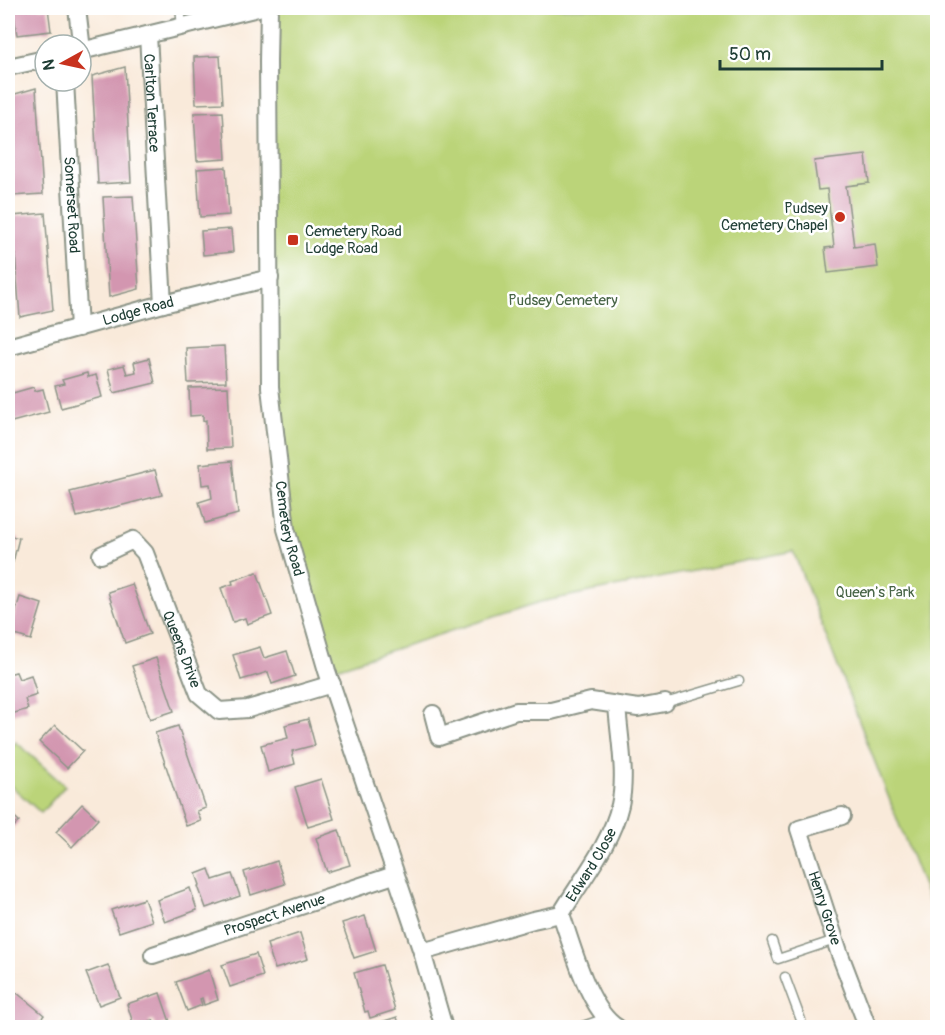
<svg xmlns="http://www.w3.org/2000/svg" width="945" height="1035" viewBox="0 0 945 1035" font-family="Pangolin,sans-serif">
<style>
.green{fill:#bbd479;stroke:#6d8856;stroke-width:1.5}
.building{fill:#d396b0}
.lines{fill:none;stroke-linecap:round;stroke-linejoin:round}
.lane-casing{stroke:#8c9487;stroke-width:11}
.street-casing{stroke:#8c9487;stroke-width:20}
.lane{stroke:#fff;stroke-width:8}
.street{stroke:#fff;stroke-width:16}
.poi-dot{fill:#c8321e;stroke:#fff;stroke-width:2}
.labels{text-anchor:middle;stroke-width:5;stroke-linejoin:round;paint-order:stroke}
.street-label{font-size:15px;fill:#1f3d34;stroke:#fff}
.poi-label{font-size:15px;fill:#1f3d34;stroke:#fff;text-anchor:end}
.park-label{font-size:15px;fill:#466345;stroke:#fff}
</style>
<rect width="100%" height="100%" fill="#fff"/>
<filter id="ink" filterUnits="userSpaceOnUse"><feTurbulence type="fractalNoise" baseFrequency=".0167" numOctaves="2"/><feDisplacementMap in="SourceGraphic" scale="12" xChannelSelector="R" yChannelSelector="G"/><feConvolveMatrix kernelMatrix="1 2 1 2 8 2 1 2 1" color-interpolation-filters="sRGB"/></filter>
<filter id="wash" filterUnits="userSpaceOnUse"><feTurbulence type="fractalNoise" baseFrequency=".008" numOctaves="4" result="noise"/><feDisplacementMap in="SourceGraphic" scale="24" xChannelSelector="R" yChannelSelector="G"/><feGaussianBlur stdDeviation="1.35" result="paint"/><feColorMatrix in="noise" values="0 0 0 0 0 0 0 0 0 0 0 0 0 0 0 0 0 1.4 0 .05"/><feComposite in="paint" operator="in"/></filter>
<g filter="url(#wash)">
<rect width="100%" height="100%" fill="#f9eada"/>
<!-- green -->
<g class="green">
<path d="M269,8H937V922L793,551L540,602L327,671L286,529L270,387Z"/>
<path d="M16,742L65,786L41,813L8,783V751Z"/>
</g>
<g id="blocks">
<!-- building -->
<g class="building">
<path d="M13,8H48L51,31L17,35Z"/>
<path d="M220,56L223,103L196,104L194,57Z"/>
<path d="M125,67L131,182L98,184L92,76Z"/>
<path d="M36,88L43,194L10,196L8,96Z"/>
<path d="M223,112L226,159L197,161L194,113Z"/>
<path d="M866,155L869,183L846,186L854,247L875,244L878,267L828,273L825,248L834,247L827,189L818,190L814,161Z"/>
<path d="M226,167L229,215L200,217L197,169Z"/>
<path d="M133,196L139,289L109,297L103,197Z"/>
<path d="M45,213L53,310L20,317L12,216Z"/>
<path d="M231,229L233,252L203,255L201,231Z"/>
<path d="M224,346L226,382L188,383L186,348Z"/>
<path d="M149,358L155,383L114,393L108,369L124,365L127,374L136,372L134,362Z"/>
<path d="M87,373L88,377L96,375L102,397L61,408L55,386L64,384L62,380Z"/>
<path d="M34,387L35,391L43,389L49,412L8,423L9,394Z"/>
<path d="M228,387L231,448L207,449L206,420L203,421V415L190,416L189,388Z"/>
<path d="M232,461L238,514L205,523L199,502L212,498L210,484L202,485L200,464Z"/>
<path d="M155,470L162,495L77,517L70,492Z"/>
<path d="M8,535L19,538L13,562L8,561Z"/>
<path d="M257,572L272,615L247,624L245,618L233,622L221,588L233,584L232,581Z"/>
<path d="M132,584L150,634L125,643L108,592Z"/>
<path d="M20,597L42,604L31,640L9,633Z"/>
<path d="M260,647L264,658L287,651L295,676L272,684L268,672L241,680L233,655Z"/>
<path d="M156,658L174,711L150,719L132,666Z"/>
<path d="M16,672L19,679L31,675L37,695L25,699L28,709L8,715V674Z"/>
<path d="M308,719L315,745L292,751L295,764L268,772L261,745L288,738L285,725Z"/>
<path d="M55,725L83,751L67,768L39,742Z"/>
<path d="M178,726L206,808L197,811L201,821L186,826L155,733Z"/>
<path d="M321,779L334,819L308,827L295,787Z"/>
<path d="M82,804L98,819L72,847L56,832Z"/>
<path d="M8,811L19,821L8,833Z"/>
<path d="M339,830L350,865L327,872L316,838Z"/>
<path d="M277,861L285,884L251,895L244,872Z"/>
<path d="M209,869L213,880L232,874L240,896L206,908L198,886L200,885L196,874Z"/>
<path d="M190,888L197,910L165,922L157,900Z"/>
<path d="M144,899L152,921L119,932L111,910Z"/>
<path d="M365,916L376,951L354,958L342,923Z"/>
<path d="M300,933L308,959L275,969L267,944Z"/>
<path d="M256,954L263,976L230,987L222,965Z"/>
<path d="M108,965L120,997L99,1005L86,973Z"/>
<path d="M382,965L395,1010L370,1018L368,1011L365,1012L354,973Z"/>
<path d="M209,970L218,1000L204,1005L202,998L200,999L202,1005L187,1011L176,982Z"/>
<path d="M17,993L44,1015L34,1028H18L8,1019V1004Z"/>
<path d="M160,993L170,1022L156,1027L153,1020L149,1021L151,1027L149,1028L134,1026L127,1004Z"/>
<path d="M397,1017L400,1028H373L372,1025Z"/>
</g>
</g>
</g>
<g filter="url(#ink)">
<use href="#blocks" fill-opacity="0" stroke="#8c9487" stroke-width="1.5"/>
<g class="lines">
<defs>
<g id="lane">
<path d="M180,8L182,26"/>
<path d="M665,703L739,681"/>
<path d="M772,941L778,959L835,940"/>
<path d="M785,977L801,1020"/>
<path d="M577,1028L606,1018"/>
</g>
<g id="street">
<path d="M77,8L82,50"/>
<path id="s1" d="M269,8L268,61L270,387L286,529L327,671L422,952L444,1028"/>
<path id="s2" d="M148,35L163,304"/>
<path d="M81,51L258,8"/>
<path d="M8,67L45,59"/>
<path id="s3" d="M65,81L79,328"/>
<path id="s4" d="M8,347L163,304L270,278"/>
<path id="s5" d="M101,555L133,540L145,553L199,694L219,711L248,709L332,684"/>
<path d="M433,714L439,737L516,711H551L591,701L638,708L665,703"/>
<path id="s6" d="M842,816L799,829L839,952L868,1028"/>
<path d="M561,914C572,945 589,1012 618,1028"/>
<path id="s7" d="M422,952L533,920L561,914C581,880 611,844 620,805C627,774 619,737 617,705"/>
<path id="s8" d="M153,955L394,875"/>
</g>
</defs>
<!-- lane casing -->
<use href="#lane" class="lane-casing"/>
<!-- street casing -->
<use href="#street" class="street-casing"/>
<!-- lane -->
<use href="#lane" class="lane"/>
<!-- street -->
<use href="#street" class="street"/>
</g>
</g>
<!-- markers -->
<g class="poi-dot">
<circle cx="840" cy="217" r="6"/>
<rect x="287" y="234" width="12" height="12" rx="3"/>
</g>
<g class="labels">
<!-- street labels -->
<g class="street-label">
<text dy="5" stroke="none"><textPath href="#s2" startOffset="68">Carlton Terrace</textPath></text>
<text dy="5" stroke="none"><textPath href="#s3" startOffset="124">Somerset Road</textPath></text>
<text dy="5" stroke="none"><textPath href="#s4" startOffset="135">Lodge Road</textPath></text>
<text dy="5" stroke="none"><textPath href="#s1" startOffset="522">Cemetery Road</textPath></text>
<text dy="5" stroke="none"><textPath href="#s5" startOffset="156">Queens Drive</textPath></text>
<text dy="5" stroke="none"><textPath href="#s7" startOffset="202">Edward Close</textPath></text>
<text dy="5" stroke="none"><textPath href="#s6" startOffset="128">Henry Grove</textPath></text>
<text dy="5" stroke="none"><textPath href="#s8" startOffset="128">Prospect Avenue</textPath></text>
</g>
<!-- poi labels -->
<g class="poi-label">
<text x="828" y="213">Pudsey<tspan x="828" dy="17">Cemetery Chapel</tspan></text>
<text x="305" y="236" text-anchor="start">Cemetery Road<tspan x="305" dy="17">Lodge Road</tspan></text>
</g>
<!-- park labels -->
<g class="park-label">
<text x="563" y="305">Pudsey Cemetery</text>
<text x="875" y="597">Queen's Park</text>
</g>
</g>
<!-- margin -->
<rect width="945" height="1035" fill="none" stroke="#fff" stroke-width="30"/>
<!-- north arrow -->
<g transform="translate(63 63) rotate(262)"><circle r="28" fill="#ffffff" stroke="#a5b1ae" stroke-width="1.5"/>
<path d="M0-4.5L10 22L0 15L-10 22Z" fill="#c8321e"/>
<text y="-9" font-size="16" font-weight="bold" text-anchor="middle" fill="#1f3d34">N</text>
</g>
<!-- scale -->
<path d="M720 60v9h162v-9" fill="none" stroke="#1f3d34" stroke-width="3"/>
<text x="729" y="60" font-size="18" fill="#1f3d34" stroke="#ffffff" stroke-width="4.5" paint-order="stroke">50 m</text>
</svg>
